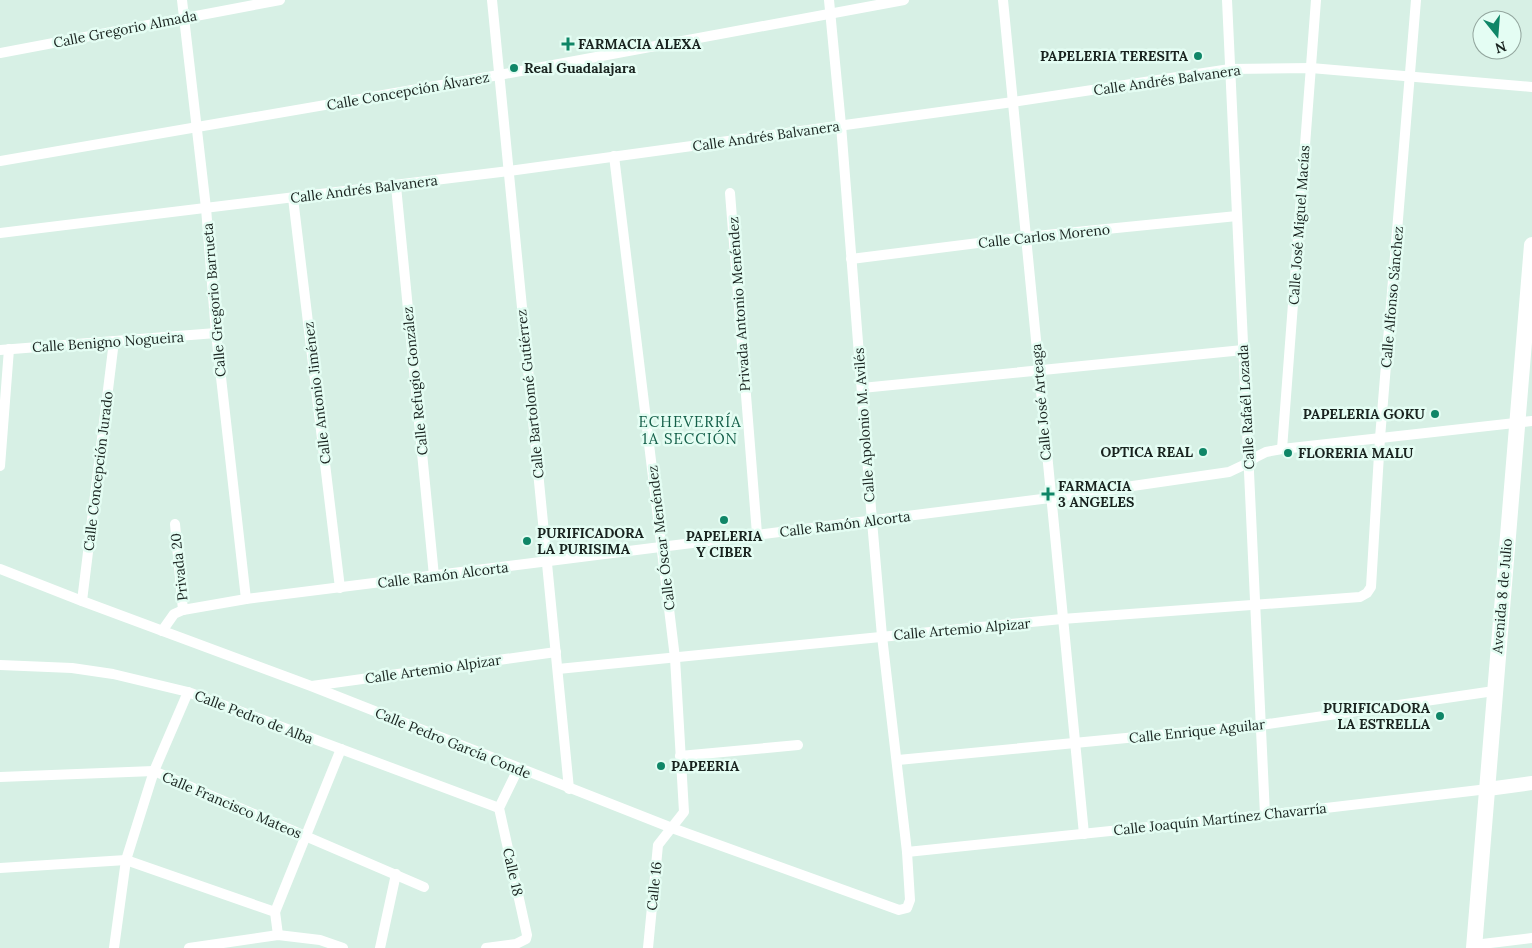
<svg xmlns="http://www.w3.org/2000/svg" width="1532" height="948" viewBox="0 0 1532 948" font-family="Lora,serif">
<style>
.lines{fill:none;stroke-linecap:round;stroke-linejoin:round}
.street{stroke:#fff;stroke-width:10}
.secondary{stroke:#fff;stroke-width:14}
.primary{stroke:#fff;stroke-width:16}
.poi-dot{fill:#0f8667;stroke:#e4fdf3;stroke-width:2}
.labels{text-anchor:middle;stroke-width:5;stroke-linejoin:round;paint-order:stroke}
.street-label{font-size:14px;fill:#19231f;stroke:#e4fdf3}
.poi-label{font-size:14px;font-weight:bold;fill:#19231f;stroke:#e4fdf3;text-anchor:start}
.neighbourhood-label{font-size:15px;letter-spacing:1px;fill:#145f49;stroke:#e4fdf3}
</style>
<rect width="100%" height="100%" fill="#d7f0e5"/>
<g class="lines">
<!-- street -->
<g class="street">
<path d="M182,0L206,208L216,333L246,599"/>
<path d="M492,0L569,789"/>
<path d="M1003,0L1084,834"/>
<path d="M1227,0L1265,815"/>
<path d="M0,53L280,0"/>
<path d="M614,156L675,658L684,812L658,845L648,948"/>
<path d="M0,161L499,75L904,0"/>
<path d="M396,186L434,576"/>
<path d="M730,193L757,534"/>
<path d="M293,198L340,588"/>
<path d="M0,233L509,171L1013,102L1230,69L1311,68L1532,87"/>
<path d="M851,259L1026,237L1237,216"/>
<path d="M0,350L216,333"/>
<path d="M862,388L1243,350"/>
<path d="M1282,449L1316,0"/>
<path d="M0,466L9,349"/>
<path d="M175,524L183,610"/>
<path d="M0,569L82,601L311,686L672,828L899,910L907,908L910,900L907,852L882,636L872,521L841,125L829,0"/>
<path d="M82,601L114,341"/>
<path d="M162,631L174,614L183,610L246,599L1050,498L1229,472L1248,463L1256,457L1266,452L1282,449L1532,421"/>
<path d="M0,665L72,668L113,674L188,692L499,808"/>
<path d="M558,669L1062,619L1360,597L1367,593L1371,587L1380,438L1416,0"/>
<path d="M312,686L556,652"/>
<path d="M680,756L798,745"/>
<path d="M898,760L1261,725L1494,691"/>
<path d="M0,777L154,771L424,887"/>
<path d="M907,852L1265,815L1488,789"/>
<path d="M0,868L126,860L275,912L278,935"/>
<path d="M275,912L341,749"/>
<path d="M1474,945L1532,938"/>
<path d="M114,948L126,860L154,771L188,692"/>
<path d="M189,948L278,935L320,940L343,948"/>
<path d="M380,948L396,874"/>
<path d="M486,948L516,944L526,939L527,935L499,808L518,769"/>
</g>
<!-- secondary -->
<path class="secondary" d="M1488,789L1532,783"/>
<!-- primary -->
<path class="primary" d="M1474,948L1532,245"/>
</g>
<!-- markers -->
<g class="poi-dot">
<path d="M565.5 36.5h5v5h5v5h-5v5h-5v-5h-5v-5h5z"/>
<circle cx="1198" cy="56" r="5"/>
<circle cx="514" cy="68" r="5"/>
<circle cx="1435" cy="414" r="5"/>
<circle cx="1203" cy="452" r="5"/>
<circle cx="1288" cy="453" r="5"/>
<path d="M1045.5 486.5h5v5h5v5h-5v5h-5v-5h-5v-5h5z"/>
<circle cx="724" cy="520" r="5"/>
<circle cx="527" cy="541" r="5"/>
<circle cx="1440" cy="716" r="5"/>
<circle cx="661" cy="766" r="5"/>
</g>
<g class="labels">
<!-- street labels -->
<g class="street-label">
<text transform="translate(125 29) rotate(-11)" y="5">Calle Gregorio Almada</text>
<text transform="translate(1167 80) rotate(-8)" y="5">Calle Andrés Balvanera</text>
<text transform="translate(408 91) rotate(-10)" y="5">Calle Concepción Álvarez</text>
<text transform="translate(766 136) rotate(-8)" y="5">Calle Andrés Balvanera</text>
<text transform="translate(364 189) rotate(-7)" y="5">Calle Andrés Balvanera</text>
<text transform="translate(1299 225) rotate(-86)" y="5">Calle José Miguel Macías</text>
<text transform="translate(1044 236) rotate(-6)" y="5">Calle Carlos Moreno</text>
<text transform="translate(1392 297) rotate(-85)" y="5">Calle Alfonso Sánchez</text>
<text transform="translate(214 300) rotate(-95)" y="5">Calle Gregorio Barrueta</text>
<text transform="translate(739 304) rotate(-94)" y="5">Privada Antonio Menéndez</text>
<text transform="translate(108 342) rotate(-4)" y="5">Calle Benigno Nogueira</text>
<text transform="translate(415 381) rotate(-96)" y="5">Calle Refugio González</text>
<text transform="translate(317 393) rotate(-97)" y="5">Calle Antonio Jiménez</text>
<text transform="translate(530 394) rotate(-96)" y="5">Calle Bartolomé Gutiérrez</text>
<text transform="translate(1041 402) rotate(-95)" y="5">Calle José Arteaga</text>
<text transform="translate(1246 407) rotate(-93)" y="5">Calle Rafaél Lozada</text>
<text transform="translate(864 425) rotate(-94)" y="5">Calle Apolonio M. Avilés</text>
<text transform="translate(98 471) rotate(-83)" y="5">Calle Concepción Jurado</text>
<text transform="translate(845 524) rotate(-7)" y="5">Calle Ramón Alcorta</text>
<text transform="translate(661 538) rotate(-97)" y="5">Calle Óscar Menéndez</text>
<text transform="translate(179 567) rotate(-96)" y="5">Privada 20</text>
<text transform="translate(443 575) rotate(-7)" y="5">Calle Ramón Alcorta</text>
<text transform="translate(1502 596) rotate(-85)" y="5">Avenida 8 de Julio</text>
<text transform="translate(962 629) rotate(-5)" y="5">Calle Artemio Alpizar</text>
<text transform="translate(433 669) rotate(-8)" y="5">Calle Artemio Alpizar</text>
<text transform="translate(254 717) rotate(21)" y="5">Calle Pedro de Alba</text>
<text transform="translate(1197 731) rotate(-6)" y="5">Calle Enrique Aguilar</text>
<text transform="translate(453 743) rotate(22)" y="5">Calle Pedro García Conde</text>
<text transform="translate(232 805) rotate(23)" y="5">Calle Francisco Mateos</text>
<text transform="translate(1220 819) rotate(-6)" y="5">Calle Joaquín Martínez Chavarría</text>
<text transform="translate(513 872) rotate(77)" y="5">Calle 18</text>
<text transform="translate(654 886) rotate(-84)" y="5">Calle 16</text>
</g>
<!-- poi labels -->
<g class="poi-label">
<text x="578" y="49">FARMACIA ALEXA</text>
<text x="1188" y="61" text-anchor="end">PAPELERIA TERESITA</text>
<text x="524" y="73">Real Guadalajara</text>
<text x="1425" y="419" text-anchor="end">PAPELERIA GOKU</text>
<text x="1193" y="457" text-anchor="end">OPTICA REAL</text>
<text x="1298" y="458">FLORERIA MALU</text>
<text x="1058" y="491">FARMACIA<tspan x="1058" dy="16">3 ANGELES</tspan></text>
<text x="537" y="538">PURIFICADORA<tspan x="537" dy="16">LA PURISIMA</tspan></text>
<text x="724" y="541" text-anchor="middle">PAPELERIA<tspan x="724" dy="16">Y CIBER</tspan></text>
<text x="1430" y="713" text-anchor="end">PURIFICADORA<tspan x="1430" dy="16">LA ESTRELLA</tspan></text>
<text x="671" y="771">PAPEERIA</text>
</g>
<!-- neighbourhood labels -->
<g class="neighbourhood-label">
<text x="690" y="427">ECHEVERRÍA<tspan x="690" dy="17">1A SECCIÓN</tspan></text>
</g>
</g>
<!-- north arrow -->
<g transform="translate(1497 35) rotate(163)"><circle r="24" fill="#e4fdf3" stroke="#93a69e"/>
<path d="M0-4L9 19L0 12L-9 19Z" fill="#0f8667"/>
<text y="-8" font-size="14" font-weight="bold" text-anchor="middle" fill="#19231f">N</text>
</g>
</svg>
